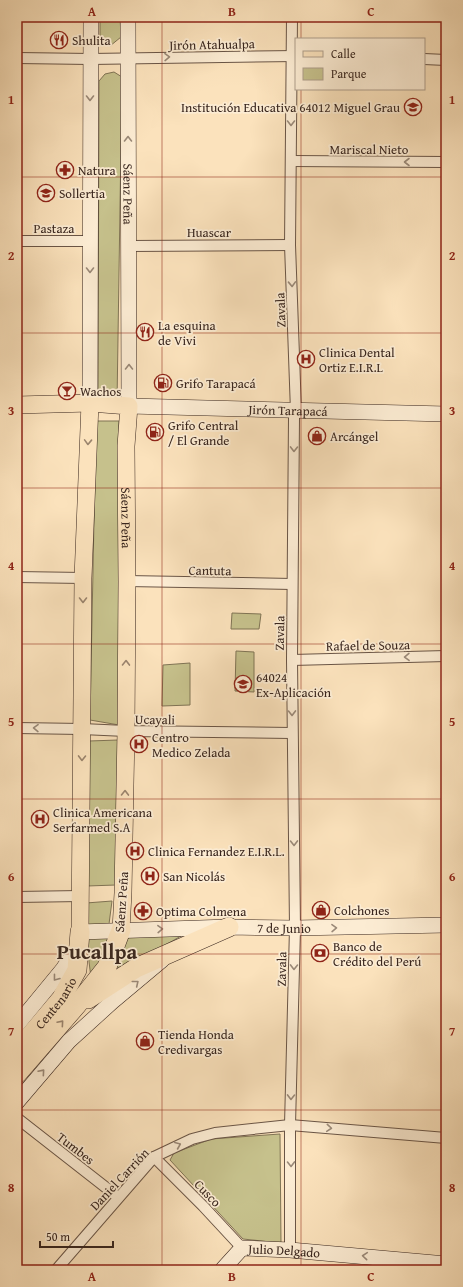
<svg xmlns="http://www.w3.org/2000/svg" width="463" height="1287" viewBox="0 0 463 1287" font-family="'Gentium Book Plus',serif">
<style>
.green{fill:#c6c18c;stroke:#807455}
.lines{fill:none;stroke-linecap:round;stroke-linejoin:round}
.street-casing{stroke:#6a5546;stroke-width:12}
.secondary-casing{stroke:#39261e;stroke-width:16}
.primary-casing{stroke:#39261e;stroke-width:18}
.highway-casing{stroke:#39261e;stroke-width:20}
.street{stroke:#fcecd3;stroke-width:10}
.secondary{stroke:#fcecd3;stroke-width:15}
.primary{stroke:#fbe2bc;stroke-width:17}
.highway{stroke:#fbe2bc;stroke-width:19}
.oneway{stroke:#9a8978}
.oneway2{stroke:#9a846d}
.grid{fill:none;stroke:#8f2418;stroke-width:1;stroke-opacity:0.55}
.labels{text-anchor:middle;stroke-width:3.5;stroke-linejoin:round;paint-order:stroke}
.poi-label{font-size:13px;fill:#39261e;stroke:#fcecd3;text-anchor:start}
.street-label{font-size:13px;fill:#39261e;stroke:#fcecd3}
.town-label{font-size:21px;font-weight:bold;fill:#39261e;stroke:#fcecd3}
.neatline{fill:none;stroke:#8f2418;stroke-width:1.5}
.grid-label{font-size:13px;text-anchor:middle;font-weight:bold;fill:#8f2418}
</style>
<rect width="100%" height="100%" fill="#fbe2bc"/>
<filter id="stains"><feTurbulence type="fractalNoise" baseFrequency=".005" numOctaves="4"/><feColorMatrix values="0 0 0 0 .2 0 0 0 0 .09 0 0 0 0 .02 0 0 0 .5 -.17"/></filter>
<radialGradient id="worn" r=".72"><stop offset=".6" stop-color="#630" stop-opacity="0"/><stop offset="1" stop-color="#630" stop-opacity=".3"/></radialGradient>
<!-- green -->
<g class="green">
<path d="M100,17H120L121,37L110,46L100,38Z"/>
<path d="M114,72L122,77L117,403L98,404L99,81L105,74Z"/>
<path d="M96,421H119V725L90,720Z"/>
<path d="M232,613L261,614L259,629H231Z"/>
<path d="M236,651L254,652V692L235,691Z"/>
<path d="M190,663V705L162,706L163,665Z"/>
<path d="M118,740L116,885L87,886L89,741Z"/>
<path d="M112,901L109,924L86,925V903Z"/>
<path d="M114,935L91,978L86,937Z"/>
<path d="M123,936H181L110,977Z"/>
<path d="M280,1134L281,1243L243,1239L170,1160L174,1153L211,1139Z"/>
</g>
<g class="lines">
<defs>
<g id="street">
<path d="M17,58L91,59L296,56"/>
<path d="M424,59L446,60"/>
<path d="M291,161L446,162"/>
<path d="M17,241H90"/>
<path d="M129,246L290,245"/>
<path d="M17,577L83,578"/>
<path d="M127,581L292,584"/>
<path d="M292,660L446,656"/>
<path d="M17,728L82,729L126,731L292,733"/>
<path d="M17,897L80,896"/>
<path d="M17,1118L118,1197"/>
<path d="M154,1157L203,1206L242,1248"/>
<path d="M290,1250V1125L295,928L292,660L294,418L296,411L290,245L292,17"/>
<path d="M56,1270L154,1157L192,1139L215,1133L290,1125L446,1138"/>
</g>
<g id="secondary">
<path id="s1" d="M128,17L129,406L446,414"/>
<path d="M90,403L91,17"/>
<path id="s2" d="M80,932L229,927L295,928L446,925"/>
<path d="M17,1025L63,969L78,947"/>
<path d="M17,1102L69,1041L113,1001L162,960"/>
<path id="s3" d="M222,1270L242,1248L290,1250L446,1264"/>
</g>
<g id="primary">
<path id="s4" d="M17,405L90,403L129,406L126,446L127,581L126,731L123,893L121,930"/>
<path d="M80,932L83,578L90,403"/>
</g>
<g id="highway">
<path d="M88,999L136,968L229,927"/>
<path id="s5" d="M17,1051L61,999L77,970L80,932"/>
<path d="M17,1074L76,1006L107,967L121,930"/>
</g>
</defs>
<!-- street casing -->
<use href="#street" class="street-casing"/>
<!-- secondary casing -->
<use href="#secondary" class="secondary-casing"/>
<!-- primary casing -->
<use href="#primary" class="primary-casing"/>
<!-- highway casing -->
<use href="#highway" class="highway-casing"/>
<!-- street -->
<use href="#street" class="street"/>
<!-- secondary -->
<use href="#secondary" class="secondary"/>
<!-- primary -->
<use href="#primary" class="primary"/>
<!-- highway -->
<use href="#highway" class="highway"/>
</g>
<!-- one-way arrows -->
<defs><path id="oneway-chevron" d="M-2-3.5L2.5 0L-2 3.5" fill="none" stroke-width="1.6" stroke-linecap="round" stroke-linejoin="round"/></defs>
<g class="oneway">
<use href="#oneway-chevron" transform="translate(167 57) rotate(-1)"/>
<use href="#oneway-chevron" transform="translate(90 98) rotate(90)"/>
<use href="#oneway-chevron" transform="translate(291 123) rotate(90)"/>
<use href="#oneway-chevron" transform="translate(128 139) rotate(-90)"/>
<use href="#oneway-chevron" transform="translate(407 162) rotate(-180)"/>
<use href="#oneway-chevron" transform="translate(90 270) rotate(90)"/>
<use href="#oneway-chevron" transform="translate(292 284) rotate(88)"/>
<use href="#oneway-chevron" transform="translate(129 367) rotate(-90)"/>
<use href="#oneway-chevron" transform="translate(294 449) rotate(91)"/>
<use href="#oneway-chevron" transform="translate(407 657) rotate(179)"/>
<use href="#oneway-chevron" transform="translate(292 713) rotate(89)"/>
<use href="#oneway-chevron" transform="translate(36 728) rotate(-179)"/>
<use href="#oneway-chevron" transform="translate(294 843) rotate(89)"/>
<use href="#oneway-chevron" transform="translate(334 928) rotate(-1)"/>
<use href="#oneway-chevron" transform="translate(160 929) rotate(-2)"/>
<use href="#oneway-chevron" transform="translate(294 967) rotate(91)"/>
<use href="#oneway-chevron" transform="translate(56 978) rotate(128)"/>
<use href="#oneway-chevron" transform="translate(136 983) rotate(-39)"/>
<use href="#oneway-chevron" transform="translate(42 1072) rotate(-49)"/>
<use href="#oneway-chevron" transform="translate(291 1097) rotate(91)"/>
<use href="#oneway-chevron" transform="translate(329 1128) rotate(5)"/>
<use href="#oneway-chevron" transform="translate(178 1145) rotate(-23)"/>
<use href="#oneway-chevron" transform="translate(291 1164) rotate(89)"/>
<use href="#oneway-chevron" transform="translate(365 1256) rotate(-175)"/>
</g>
<g class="oneway2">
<use href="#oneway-chevron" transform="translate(88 442) rotate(92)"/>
<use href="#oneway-chevron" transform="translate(83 600) rotate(90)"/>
<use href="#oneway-chevron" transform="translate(126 663) rotate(-89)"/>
<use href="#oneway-chevron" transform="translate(82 758) rotate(91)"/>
<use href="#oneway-chevron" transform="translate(125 793) rotate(-89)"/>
<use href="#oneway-chevron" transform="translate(61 1023) rotate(-49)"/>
</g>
<!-- grid -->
<path class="grid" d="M162,17V1270M301,17V39M301,89V1270M17,177H446M17,333H446M17,488H446M17,644H446M17,799H446M17,954H446M17,1110H446"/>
<!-- icons -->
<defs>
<symbol id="restaurant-ring" viewBox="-11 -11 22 22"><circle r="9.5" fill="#fcecd3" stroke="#8f2418" stroke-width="1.5"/><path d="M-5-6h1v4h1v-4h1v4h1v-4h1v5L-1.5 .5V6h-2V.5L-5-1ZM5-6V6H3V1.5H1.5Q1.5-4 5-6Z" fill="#8f2418"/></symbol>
<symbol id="school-ring" viewBox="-11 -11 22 22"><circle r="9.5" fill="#fcecd3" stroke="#8f2418" stroke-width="1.5"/><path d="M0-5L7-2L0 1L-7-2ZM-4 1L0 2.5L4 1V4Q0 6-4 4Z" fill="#8f2418"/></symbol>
<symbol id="pharmacy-ring" viewBox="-11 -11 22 22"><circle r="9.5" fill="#fcecd3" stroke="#8f2418" stroke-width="1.5"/><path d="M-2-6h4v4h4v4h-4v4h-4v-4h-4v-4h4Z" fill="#8f2418"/></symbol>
<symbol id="hospital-ring" viewBox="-11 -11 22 22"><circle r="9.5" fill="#fcecd3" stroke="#8f2418" stroke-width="1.5"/><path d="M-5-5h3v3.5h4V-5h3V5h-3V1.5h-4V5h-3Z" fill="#8f2418"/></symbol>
<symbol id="fuel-ring" viewBox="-11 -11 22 22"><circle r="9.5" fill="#fcecd3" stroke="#8f2418" stroke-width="1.5"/><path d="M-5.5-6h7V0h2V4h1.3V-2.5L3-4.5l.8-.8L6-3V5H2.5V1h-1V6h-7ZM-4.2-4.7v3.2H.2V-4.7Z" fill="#8f2418"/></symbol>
<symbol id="bar-ring" viewBox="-11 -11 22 22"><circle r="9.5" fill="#fcecd3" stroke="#8f2418" stroke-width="1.5"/><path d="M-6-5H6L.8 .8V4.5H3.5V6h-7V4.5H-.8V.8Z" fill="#8f2418"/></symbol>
<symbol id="shop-ring" viewBox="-11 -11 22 22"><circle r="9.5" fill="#fcecd3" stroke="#8f2418" stroke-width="1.5"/><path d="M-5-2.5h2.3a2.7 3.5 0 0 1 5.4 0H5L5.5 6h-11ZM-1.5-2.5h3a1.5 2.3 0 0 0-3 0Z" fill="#8f2418"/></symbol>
<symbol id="university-ring" viewBox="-11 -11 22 22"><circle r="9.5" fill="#fcecd3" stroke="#8f2418" stroke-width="1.5"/><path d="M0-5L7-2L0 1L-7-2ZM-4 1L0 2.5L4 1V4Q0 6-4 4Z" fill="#8f2418"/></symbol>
<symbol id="bank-ring" viewBox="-11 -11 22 22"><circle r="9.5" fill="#fcecd3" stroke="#8f2418" stroke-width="1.5"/><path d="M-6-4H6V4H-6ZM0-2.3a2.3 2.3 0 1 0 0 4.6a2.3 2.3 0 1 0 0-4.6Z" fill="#8f2418"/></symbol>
</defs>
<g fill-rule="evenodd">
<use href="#restaurant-ring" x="49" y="30" width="20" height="20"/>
<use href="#school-ring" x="403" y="97" width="20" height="20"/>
<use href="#pharmacy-ring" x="55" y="160" width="20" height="20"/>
<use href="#school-ring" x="36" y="183" width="20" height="20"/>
<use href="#restaurant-ring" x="135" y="322" width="20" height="20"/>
<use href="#hospital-ring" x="296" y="349" width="20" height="20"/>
<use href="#fuel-ring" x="153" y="373" width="20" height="20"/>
<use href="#bar-ring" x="57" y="381" width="20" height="20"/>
<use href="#fuel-ring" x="145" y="422" width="20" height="20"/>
<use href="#shop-ring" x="307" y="426" width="20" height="20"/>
<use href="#university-ring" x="233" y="674" width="20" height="20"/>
<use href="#hospital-ring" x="129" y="734" width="20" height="20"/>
<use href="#hospital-ring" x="30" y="809" width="20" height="20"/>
<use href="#hospital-ring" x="125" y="841" width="20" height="20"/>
<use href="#hospital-ring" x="140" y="866" width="20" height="20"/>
<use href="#shop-ring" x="311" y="900" width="20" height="20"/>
<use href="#pharmacy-ring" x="133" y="901" width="20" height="20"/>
<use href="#bank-ring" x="310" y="943" width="20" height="20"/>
<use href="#shop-ring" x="135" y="1031" width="20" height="20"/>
</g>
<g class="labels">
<!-- poi labels -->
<g class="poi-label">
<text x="72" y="45">Shulita</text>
<text x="400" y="112" text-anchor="end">Institución Educativa 64012 Miguel Grau</text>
<text x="78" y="175">Natura</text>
<text x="59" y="198">Sollertia</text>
<text x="158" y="330">La esquina<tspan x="158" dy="15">de Vivi</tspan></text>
<text x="319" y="357">Clinica Dental<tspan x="319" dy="15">Ortiz E.I.R.L</tspan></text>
<text x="176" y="388">Grifo Tarapacá</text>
<text x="80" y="396">Wachos</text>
<text x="168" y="430">Grifo Central<tspan x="168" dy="15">/ El Grande</tspan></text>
<text x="330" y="441">Arcángel</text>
<text x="256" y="682">64024<tspan x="256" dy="15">Ex-Aplicación</tspan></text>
<text x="152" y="742">Centro<tspan x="152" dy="15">Medico Zelada</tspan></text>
<text x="53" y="817">Clinica Americana<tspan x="53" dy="15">Serfarmed S.A</tspan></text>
<text x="148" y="856">Clinica Fernandez E.I.R.L.</text>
<text x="163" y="881">San Nicolás</text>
<text x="334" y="915">Colchones</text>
<text x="156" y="916">Optima Colmena</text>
<text x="333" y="951">Banco de<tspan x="333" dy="15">Crédito del Perú</tspan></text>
<text x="158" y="1039">Tienda Honda<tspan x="158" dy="15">Credivargas</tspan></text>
</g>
<!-- street labels -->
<g class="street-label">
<text transform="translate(212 44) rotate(-1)" y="5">Jirón Atahualpa</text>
<text x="369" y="154">Mariscal Nieto</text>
<text dy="5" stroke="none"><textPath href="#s1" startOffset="177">Sáenz Peña</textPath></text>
<text x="54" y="233">Pastaza</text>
<text x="209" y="237">Huascar</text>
<text transform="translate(280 310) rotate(-92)" y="5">Zavala</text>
<text dy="5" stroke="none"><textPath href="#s1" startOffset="548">Jirón Tarapacá</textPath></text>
<text dy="5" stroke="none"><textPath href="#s4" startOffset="224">Sáenz Peña</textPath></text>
<text transform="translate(210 570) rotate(1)" y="5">Cantuta</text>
<text transform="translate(279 633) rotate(-89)" y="5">Zavala</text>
<text transform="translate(368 645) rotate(-1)" y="5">Rafael de Souza</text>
<text transform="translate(155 719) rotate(1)" y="5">Ucayali</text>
<text transform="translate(121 902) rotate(-86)" y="5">Sáenz Peña</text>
<text dy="5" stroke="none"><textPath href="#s2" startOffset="204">7 de Junio</textPath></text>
<text transform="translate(281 969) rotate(-89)" y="5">Zavala</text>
<text dy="5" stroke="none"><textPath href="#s5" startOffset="62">Centenario</textPath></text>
<text transform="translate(76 1148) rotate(38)" y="5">Tumbes</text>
<text transform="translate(119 1179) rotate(-47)" y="5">Daniel Carrión</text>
<text transform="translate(208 1193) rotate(46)" y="5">Cusco</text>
<text dy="5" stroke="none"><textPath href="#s3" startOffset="72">Julio Delgado</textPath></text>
</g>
<!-- town labels -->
<g class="town-label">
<text x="97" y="959">Pucallpa</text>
</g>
</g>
<!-- margin -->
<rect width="463" height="1287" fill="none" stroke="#fbe2bc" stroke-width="44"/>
<!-- legend -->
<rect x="295" y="38" width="130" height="52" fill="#fcecd3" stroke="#ae9d8b"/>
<rect x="303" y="51" width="20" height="6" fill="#fbe2bc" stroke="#ae9d8b"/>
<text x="331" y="58" font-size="12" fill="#39261e">Calle</text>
<rect x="303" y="68" width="20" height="12" fill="#c6c18c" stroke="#ae9d8b"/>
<text x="331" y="78" font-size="12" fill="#39261e">Parque</text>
<!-- scale -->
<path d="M40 1241v6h73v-6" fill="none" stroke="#39261e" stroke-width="2"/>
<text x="46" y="1241" font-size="12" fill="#39261e" stroke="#fcecd3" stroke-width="3" paint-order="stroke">50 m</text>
<rect x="22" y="22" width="419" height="1243" class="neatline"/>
<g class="grid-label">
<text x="92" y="16">A</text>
<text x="232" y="16">B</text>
<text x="371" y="16">C</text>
<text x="11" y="104">1</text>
<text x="452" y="104">1</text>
<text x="11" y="260">2</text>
<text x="452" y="260">2</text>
<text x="11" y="415">3</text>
<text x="452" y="415">3</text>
<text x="11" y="570">4</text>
<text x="452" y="570">4</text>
<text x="11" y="726">5</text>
<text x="452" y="726">5</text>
<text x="11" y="881">6</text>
<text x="452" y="881">6</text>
<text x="11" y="1036">7</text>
<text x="452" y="1036">7</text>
<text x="11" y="1192">8</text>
<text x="452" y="1192">8</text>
<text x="92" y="1281">A</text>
<text x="232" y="1281">B</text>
<text x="371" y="1281">C</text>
</g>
<rect width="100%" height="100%" filter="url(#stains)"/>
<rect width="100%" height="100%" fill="url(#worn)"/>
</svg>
